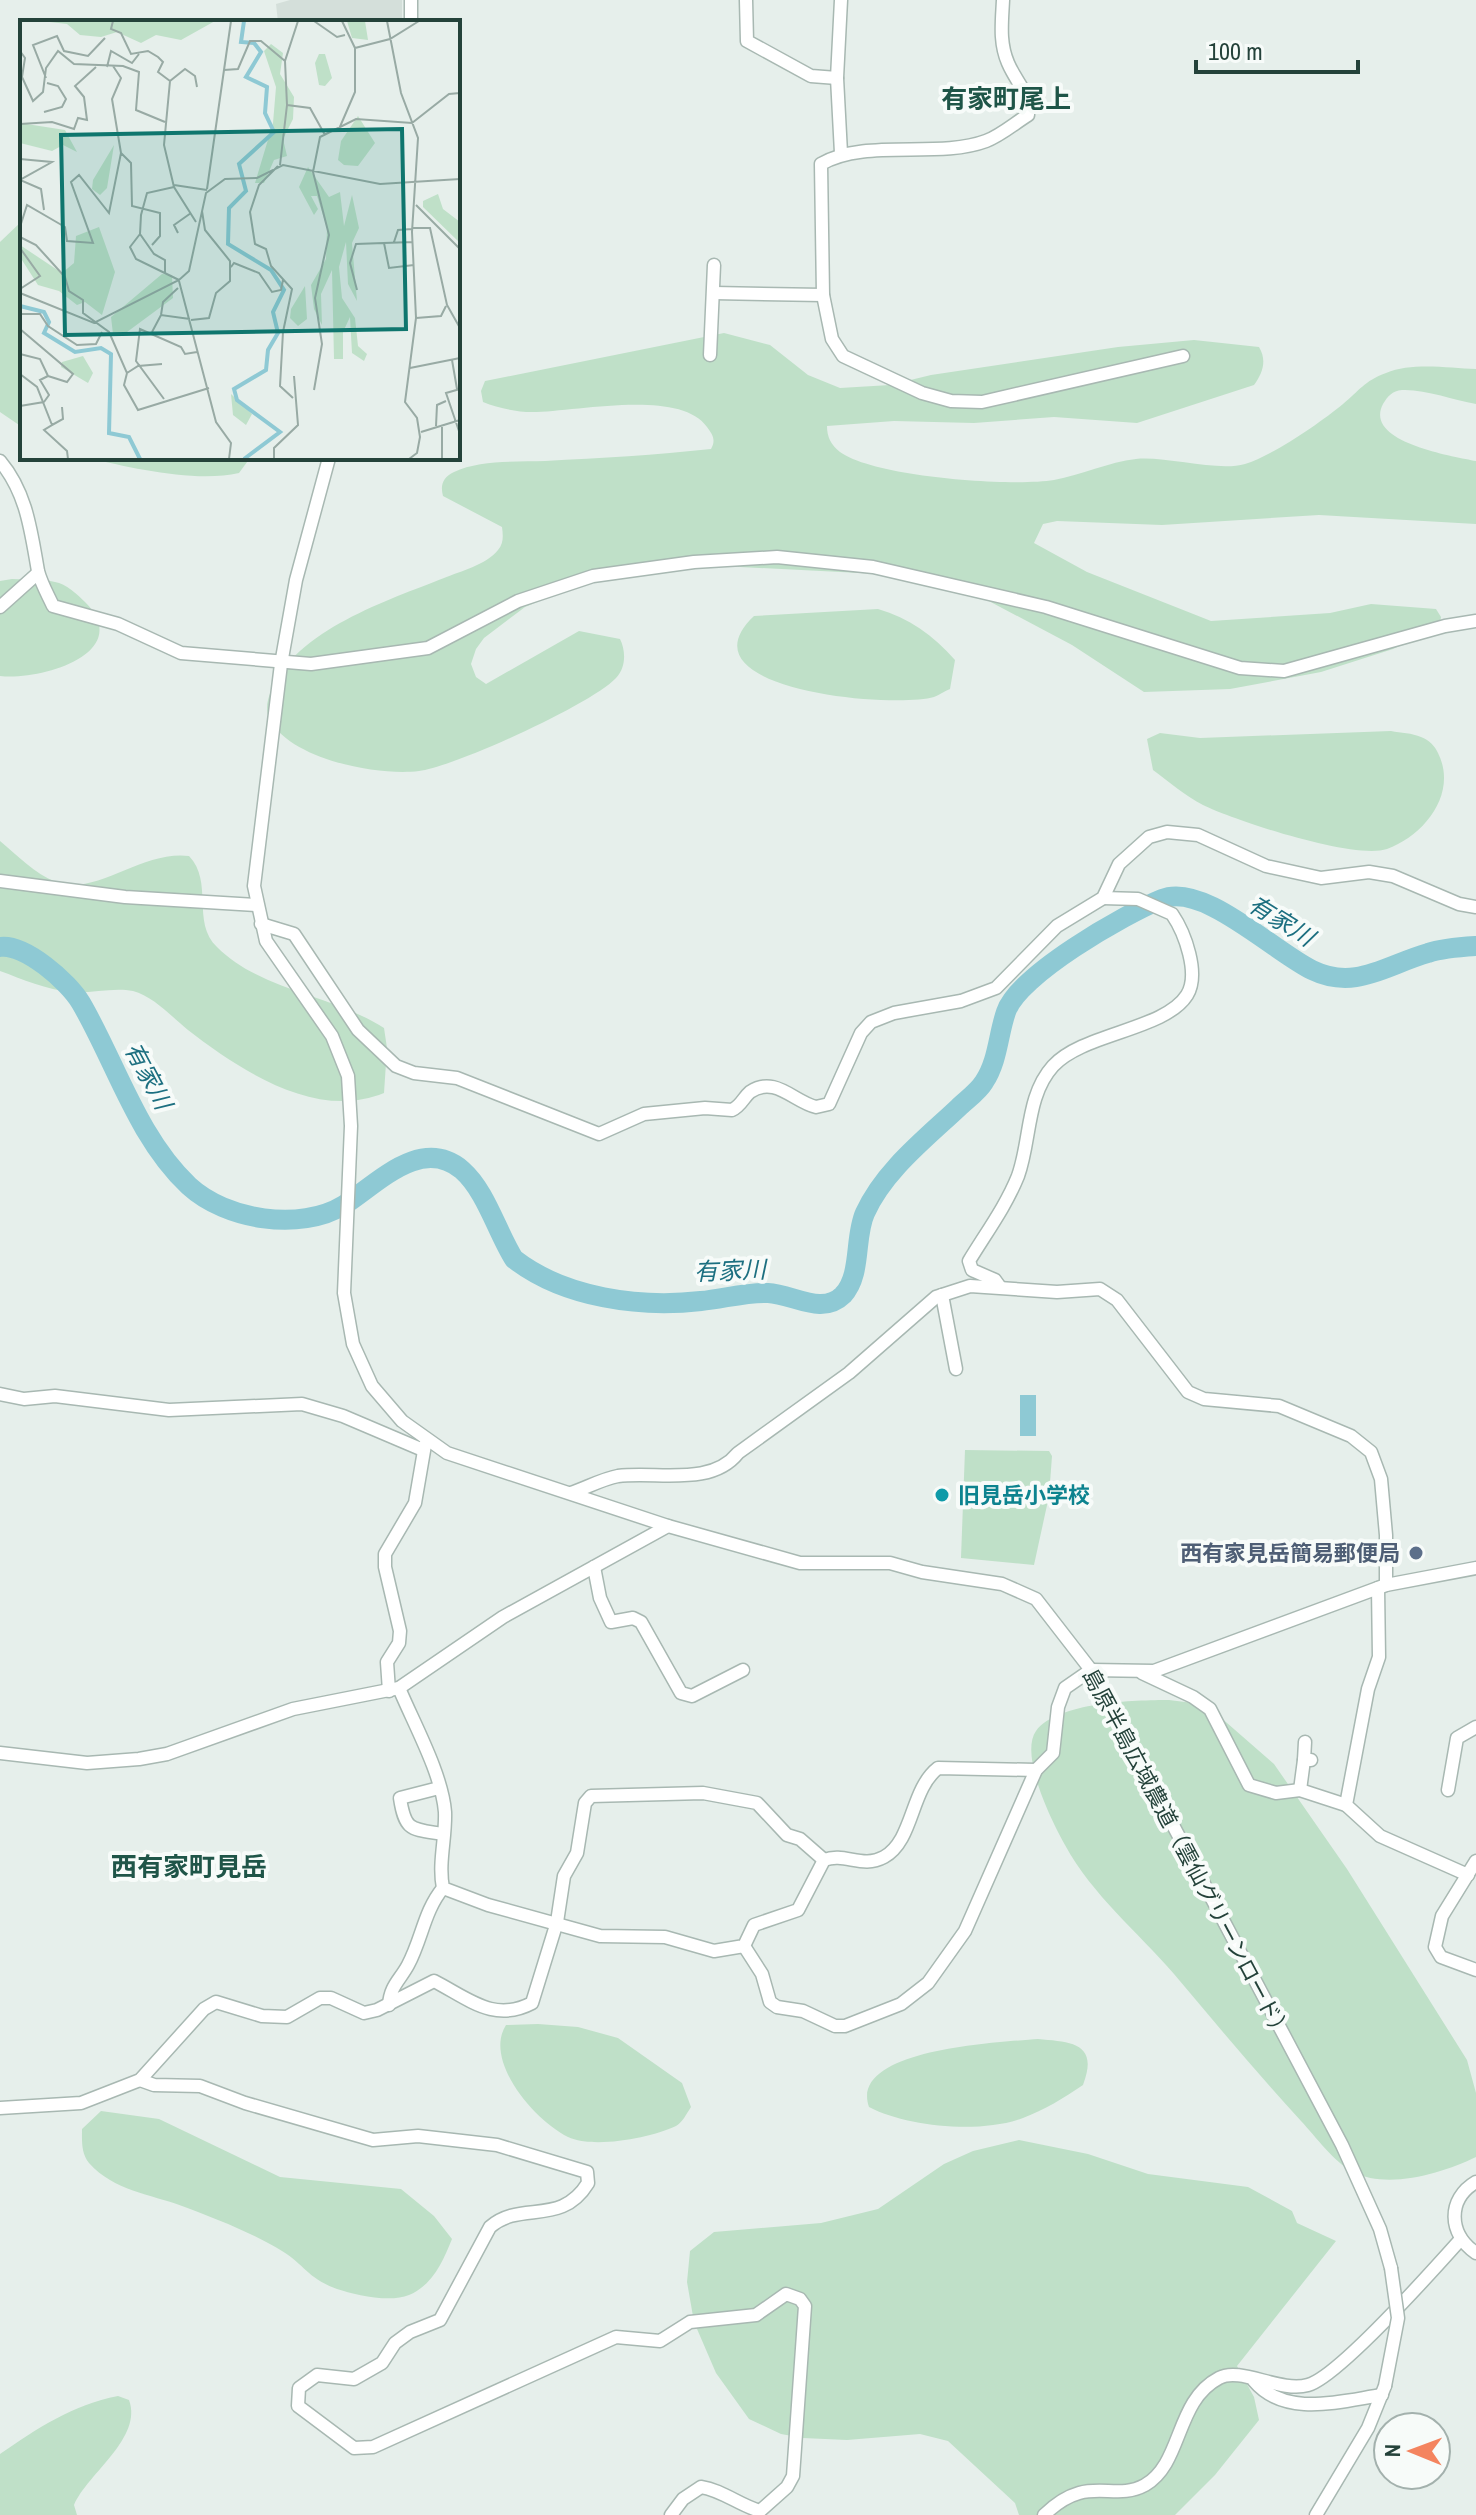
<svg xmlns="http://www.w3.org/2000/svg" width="1476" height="2515" viewBox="0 0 1476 2515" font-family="'Archivo Narrow','Noto Sans JP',sans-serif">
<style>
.built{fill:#d4dfda}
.green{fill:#bfe0c8}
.water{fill:#8ec9d4}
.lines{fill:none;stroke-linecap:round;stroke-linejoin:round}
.river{stroke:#8ec9d4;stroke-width:20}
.minor-casing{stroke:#a8b8b2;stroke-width:15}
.minor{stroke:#fff;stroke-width:12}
.minor-bridge-casing{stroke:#a8b8b2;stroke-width:15;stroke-linecap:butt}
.minor-bridge{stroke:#fff;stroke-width:12}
.culture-dot{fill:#0f9aa8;stroke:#f7fbf9;stroke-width:3}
.service-dot{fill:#5c6f8a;stroke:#f7fbf9;stroke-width:3}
.labels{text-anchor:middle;stroke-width:8;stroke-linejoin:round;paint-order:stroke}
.culture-label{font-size:22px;font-weight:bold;fill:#0d838f;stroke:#f7fbf9;text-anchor:start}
.service-label{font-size:22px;font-weight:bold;fill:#4e5e75;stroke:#f7fbf9;text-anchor:end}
.street-label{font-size:22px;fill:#24423a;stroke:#f7fbf9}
.water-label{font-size:24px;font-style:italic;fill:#1c6f80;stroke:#f7fbf9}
.quarter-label{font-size:26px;font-weight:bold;fill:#1f5548;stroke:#f7fbf9}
.inset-river{fill:none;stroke:#8ec9d4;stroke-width:4}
.inset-road{fill:none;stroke:#98aaa4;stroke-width:2}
.view{fill:#0f766e;fill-opacity:0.15;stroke:#0f766e;stroke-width:4}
.inset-edge{fill:none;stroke:#24423a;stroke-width:4}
</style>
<rect width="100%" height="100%" fill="#e6efeb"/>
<!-- built -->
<path class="built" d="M290,0H402V22H278L276,4Z"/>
<!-- green -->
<g class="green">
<path d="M22,221V427L0,412V242Z"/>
<path d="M724,333L770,345L808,375L840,388L890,385L931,375L1118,347L1194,340L1259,347C1267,360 1263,373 1254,385L1137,423L1054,417L974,423L894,421L827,426C827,437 831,445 840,452C874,477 1011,487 1054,480C1081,475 1109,462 1136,459C1166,456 1218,472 1245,464C1272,456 1320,423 1343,404C1359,391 1364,381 1386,373C1412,362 1448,368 1476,369V404C1453,400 1425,389 1402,390C1392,391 1388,396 1383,404C1363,442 1452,456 1476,461V524L1319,515L1162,525L1057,521L1043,524L1034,543L1087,572L1211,621L1330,613L1371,604L1436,609L1441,617L1439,628L1393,649L1321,672L1230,689L1144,692L1072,645L953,582L919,576L721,566L639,571L574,587L525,607L484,638L476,649L471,664L476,677L486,684L579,631L620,639C626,651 626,668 616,678C592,704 454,767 419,771C378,776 292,760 270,720C265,710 267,701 271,691C295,630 389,600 444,578C461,571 486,565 498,550C504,543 503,535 502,527L443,496C440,485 443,477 454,472C479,460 517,462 545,461C601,458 656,455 711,449C716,440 713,435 707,427C680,388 575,412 532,412C516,412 498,408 483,402L481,391L485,381Z"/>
<path d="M88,458H250L239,473C196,483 132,468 88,458Z"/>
<path d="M12,579C25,580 41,578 55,582C66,584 77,594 85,602C136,653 40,681 0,676V581Z"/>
<path d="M878,609C909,618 933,635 955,660L950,689C945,691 939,695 934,697C893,709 676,690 754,616Z"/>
<path d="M1391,731C1401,733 1412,733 1421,737C1429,740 1435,746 1438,753C1458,793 1425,835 1387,849C1354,860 1236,821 1203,805C1186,796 1169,782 1153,770L1147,739L1160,733L1200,738Z"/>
<path d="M0,841C17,855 35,874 56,882C95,897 142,850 189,856C214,882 191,922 217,947C261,991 333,995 384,1028L387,1048L384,1093C316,1121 240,1070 188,1030C172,1017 153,996 133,991C113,987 90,994 71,992C47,990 22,979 0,971Z"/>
<path d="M965,1450L1049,1451L1052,1456L1049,1496L1034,1565L961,1558Z"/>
<path d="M1169,1700L1193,1703L1219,1716L1274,1764L1347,1869L1467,2060L1476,2093V2157C1443,2173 1388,2190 1353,2172C1334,2162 1316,2137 1301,2121C1257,2073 1216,2024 1174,1974C1137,1931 1093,1896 1065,1845C1052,1822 1019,1755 1036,1731C1057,1702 1135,1700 1169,1700Z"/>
<path d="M538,2024L578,2027L618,2038L682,2083L691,2107C687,2113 682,2123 676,2126C651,2138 593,2149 568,2137C535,2121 483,2061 506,2025Z"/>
<path d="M1038,2039C1072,2042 1099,2043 1083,2085C1064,2098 1044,2110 1023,2118C981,2134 907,2127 869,2107C848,2048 1003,2042 1038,2039Z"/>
<path d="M101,2111L159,2119L280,2177L401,2189L434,2216L452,2239C443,2261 433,2285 409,2295C390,2303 355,2295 337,2289C307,2278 305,2265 282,2251C253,2233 214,2218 182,2206C150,2194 114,2191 89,2163C81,2153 82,2141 82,2129Z"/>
<path d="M1019,2140L1088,2154L1148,2174L1248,2187L1292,2211L1297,2223L1336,2241L1237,2366L1254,2397L1259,2420L1215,2475L1175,2515H1019L1015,2503L948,2441L920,2434L847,2440L803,2438L781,2434L749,2419L716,2373L694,2322L687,2282L690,2251L714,2232L821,2223L878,2209L944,2164L973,2151Z"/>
<path d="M118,2396L129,2400C143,2438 88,2473 74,2505L77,2515H0V2454C38,2428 72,2405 118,2396Z"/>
</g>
<!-- water -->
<rect class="water" x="1020" y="1395" width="16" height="41"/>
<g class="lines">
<!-- river -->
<path class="river" d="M0,947C24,943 69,982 81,1003C116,1063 137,1137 189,1186C226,1220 300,1232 344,1205C376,1185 421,1135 462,1170C486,1191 497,1232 514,1259C564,1298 640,1308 701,1301C723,1299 746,1292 768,1293C793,1294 822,1316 843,1295C862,1275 854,1237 865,1213C884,1171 925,1139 958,1108C966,1100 978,1092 984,1082C998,1061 998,1035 1006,1012C1018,975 1125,914 1162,899C1203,882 1273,951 1312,970C1355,991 1386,965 1428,953C1443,948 1460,947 1476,946"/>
<defs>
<g id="minor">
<path d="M746,0L747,41L811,76L837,78"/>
<path d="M1003,0C1002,22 999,42 1008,63C1018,86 1028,88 1028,115C1015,123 1000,136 986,141C938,159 865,138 821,164L823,295L832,339L843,356L922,393L951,401L982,402L1183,356"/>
<path d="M411,22V0"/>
<path d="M841,153L837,78L841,0"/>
<path d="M714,293L823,295"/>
<path d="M710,355L714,265"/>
<path d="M329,458L296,580L281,664L254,886L266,941L332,1036L348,1076L351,1126L344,1293L353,1344L372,1386L402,1421L447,1453L668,1526L800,1563H890L922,1572L1002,1584L1036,1599L1091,1670L1342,2145L1380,2229L1391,2268"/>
<path d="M0,461C27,493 31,532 38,571C41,583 48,595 53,606L118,624L181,653L311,664L428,648L518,601L593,576L694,562L777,557L873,567L1046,607L1240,668L1284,671L1445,626L1476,621"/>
<path d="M0,607L38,573"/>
<path d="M0,881L125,897L256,905"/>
<path d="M261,924L294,934L358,1030L396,1066L414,1073L457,1078L599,1134L644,1114L705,1108L732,1110C741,1106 743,1098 750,1092C775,1075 794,1102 816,1107L829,1104L861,1033L871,1022L894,1013L961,1001L996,988L1057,926L1103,898L1119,864L1149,837L1167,832L1198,835L1266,866L1321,878L1369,872L1393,876L1459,904L1476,907"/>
<path d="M1000,1287L995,1280L972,1270L969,1261C986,1233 1006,1206 1018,1176C1031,1140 1026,1096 1053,1066C1083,1033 1165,1030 1187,995C1200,974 1185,933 1172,914L1138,899L1103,898"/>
<path d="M942,1295L956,1369"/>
<path d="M0,1394L24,1399L55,1396L169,1410L302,1404L343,1416L423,1450"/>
<path d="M571,1493C586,1488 602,1479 618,1476C657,1471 711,1487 738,1453L849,1373L936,1297L970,1286L1057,1292L1100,1289L1117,1300L1188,1392L1204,1399L1279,1406L1351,1436L1371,1452L1381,1479L1386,1535V1585"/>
<path d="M594,1567L600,1598L611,1622L633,1618L641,1622L681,1693L692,1696L743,1670"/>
<path d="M1378,1588L1379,1657L1368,1689L1346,1805L1380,1836L1468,1875"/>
<path d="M1142,1673L1193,1697L1210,1709L1249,1785L1276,1793L1300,1790L1346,1805"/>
<path d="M399,1688C414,1724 442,1774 445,1812C446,1838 438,1863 443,1888L488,1905L600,1936L665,1937L714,1951L744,1946L754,1925L798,1910L824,1860C845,1852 862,1869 884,1857C914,1840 910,1790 938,1768L1036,1770"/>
<path d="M389,1691L387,1662L399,1643L400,1631L385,1567V1554L415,1503L425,1445"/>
<path d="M0,1753L87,1763L139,1759L167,1754L293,1709L399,1688L503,1617L668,1526"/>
<path d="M1304,1760L1305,1742"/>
<path d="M439,1788L400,1798C405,1832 412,1829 443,1834"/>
<path d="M1300,1790L1304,1760H1311"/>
<path d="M1448,1790L1457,1738L1476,1727"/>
<path d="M1476,1861L1442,1916L1435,1947L1441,1957L1476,1970"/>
<path d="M744,1946L762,1974L770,2002L777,2007L803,2011L835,2026H845L901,2004L928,1983L965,1931L1036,1770L1053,1753L1058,1707L1065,1688L1091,1670L1154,1671L1386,1585L1476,1568"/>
<path d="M389,2005C390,1986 400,1980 408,1965C422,1939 424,1911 443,1888"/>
<path d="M140,2080L154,2085L200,2086L245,2103L373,2140L418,2136L497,2145L587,2172L588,2183C561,2227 521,2200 490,2227L440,2320L410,2332L395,2343L382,2363L354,2379L317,2375L299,2388L298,2406L354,2448L373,2447L616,2337L660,2341L690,2322L756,2315L786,2294L800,2299L805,2306L793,2476L787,2487L760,2511C739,2505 722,2490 701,2487L683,2499L671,2515"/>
<path d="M0,2108L81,2103L140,2080L204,2009L216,2002L262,2016L287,2017L320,1998H331L364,2013L377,2010L434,1981C469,1999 494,2023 532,2003L557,1922L564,1876L577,1853L585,1803L591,1796L703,1793L757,1803L787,1835L800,1839L824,1860"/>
<path d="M1476,2182C1447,2199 1448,2234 1476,2253"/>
<path d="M1254,2381C1285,2418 1341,2401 1382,2395"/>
<path d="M1044,2515C1088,2472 1112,2503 1145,2485C1183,2463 1175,2401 1219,2378C1240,2366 1280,2393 1308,2385C1338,2377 1436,2267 1461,2239"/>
<path d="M1316,2515L1368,2428L1385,2386"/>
</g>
</defs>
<!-- minor casing -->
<use href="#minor" class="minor-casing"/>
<!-- minor -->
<use href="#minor" class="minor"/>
<defs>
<path id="minor-bridge" d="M1385,2386L1398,2318L1391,2268"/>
</defs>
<!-- minor-bridge casing -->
<use href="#minor-bridge" class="minor-bridge-casing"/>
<!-- minor-bridge -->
<use href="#minor-bridge" class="minor-bridge"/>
</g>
<!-- markers -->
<circle class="culture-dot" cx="942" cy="1495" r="8"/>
<circle class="service-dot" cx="1416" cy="1553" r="8"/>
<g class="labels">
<!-- culture labels -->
<g class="culture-label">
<text x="958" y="1503">旧見岳小学校</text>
</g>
<!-- service labels -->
<g class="service-label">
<text x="1400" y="1561">西有家見岳簡易郵便局</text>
</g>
<!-- street labels -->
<g class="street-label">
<text transform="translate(1187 1854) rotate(62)" y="8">島原半島広域農道（雲仙グリーンロード）</text>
</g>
<!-- water labels -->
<g class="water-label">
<text transform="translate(1281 921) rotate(32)" y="8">有家川</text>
<text transform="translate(148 1076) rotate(62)" y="8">有家川</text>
<text transform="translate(730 1271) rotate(-2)" y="8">有家川</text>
</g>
<!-- quarter labels -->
<g class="quarter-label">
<text x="1006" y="108">有家町尾上</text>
<text x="189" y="1876">西有家町見岳</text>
</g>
</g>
<!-- overview -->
<g transform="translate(20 20)">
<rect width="440" height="440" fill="#e6efeb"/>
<path d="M21,1H195L161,20L136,15L121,23L97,12L81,17L60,15L47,4ZM327,1H345L348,20L332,18ZM251,24L263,33L260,54L274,77L273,99L263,119L267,136L254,140L244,163H235L253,103L256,67L244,31ZM299,34H305L312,58L305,66L299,65L295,43ZM338,96L355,123L338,146L324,145L318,140L321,121ZM0,103L45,110L57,132L43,125L32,131L0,123ZM94,125L87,168L80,175L72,169L73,160ZM288,147L309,177L320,172L324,206L332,175L339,208L332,223L337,281L328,264L326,222L319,247L322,278L335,298L338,326L347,334L344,341L332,333L330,297L323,312V339H314L312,250L301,274L302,305L294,289L291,265L306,239L307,208L297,176H291L298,189L294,195L279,167ZM418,174L423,189L440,202V223L403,187V181ZM79,207L95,252L82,295L65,282L57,285L39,271L18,265L0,237V225L42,253L54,243L56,216ZM142,254L152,255L153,278L107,312L93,314L91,297ZM285,266L287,299L278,306L270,298L271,289ZM63,336L73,353L68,363L41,347L42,342ZM211,374L232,394L226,405L213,395Z" fill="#bfe0c8"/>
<path class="inset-river" d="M224,1L221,22L234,23L241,32L226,57L247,67L245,93L254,112L219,144L226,171L209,188L208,224L251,250L264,270L253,292L258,313L248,330L246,350L214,369L217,380L260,412L224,439M0,286L24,292L29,302L24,313L55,332L81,328L91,334L89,413L109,417L120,439"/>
<path class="inset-road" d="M93,1L91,9L101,13L111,34L128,31L138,37L143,42L138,52L150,61M294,1L317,17L325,15M367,1L381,73L398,118L392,212L396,298L385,382L397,398L400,417L397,433L389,439M335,28L370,19L399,1M0,31L5,38L2,57L13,81L23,72L26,48L38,31L54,44L103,46L119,52L116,90L145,102M87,47L91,31L112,43L119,34M204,50L218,49L230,21H241L265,41M26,58L13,25L37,16L44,31L68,36L85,18M267,85L290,88L305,115M24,92L42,87L46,79L38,66L27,63M0,104L32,102L54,109L58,98L67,100L64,77L55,66L76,47M319,109L335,72V28L322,1M101,133L111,143L112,186L140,193V216L132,225M0,139L32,142L0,160L21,169L24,190M260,145L267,85L265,41L278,1M258,146L239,165L230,192L235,224L246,229L251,246L272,269L263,312L260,366L273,378M154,165L187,170M187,169L211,1M396,185L440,229M176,202L154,167L144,125L150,61L165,49L175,56L177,67M0,207L7,185L45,207L47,221L73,223L51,162L59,155L89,193L101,133L92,79L101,58L93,46M392,208H410L427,285L440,308M158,213L154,205L171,193M120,214L110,227L116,239L159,260M0,217L16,225L45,257L49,271L63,280V293L89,312L107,353L104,365L118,390L189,368M374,222L378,210L392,209M364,223L369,248L394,245M0,228L20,256L0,269M211,247L214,243L239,253L252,272L261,270L263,260M145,253V240L134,234L120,214L121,195L127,173L154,167M159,261L196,402L211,423L209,439M337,270L330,243L336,224L392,222M0,273L74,303L159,260L169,251L186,173L205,159L237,158L263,145L360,164L440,159M0,294H20L28,306L57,325L76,324L82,312M141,295L143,282L158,268M396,298L421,296L426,286M171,300L189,298L196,273L210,261V241L185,210L182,191M0,309L53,354L47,362L28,356M132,312L141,295L170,299M0,334L20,339L28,356M432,340L437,369M390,348L440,338M107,353L118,346L142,344M0,354L17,367L32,405L24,410L47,431L48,439M440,369L426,373L440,414M294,370L302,324L295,278L309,215L293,152L300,117L336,99L392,103L429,74L440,73M144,379L116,341L120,309L161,327L165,334L177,332M24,382L29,375L20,360L28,356M0,386L24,382M32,405L43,399L42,387M422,405V439M416,406L417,385L426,381M401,412L440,400M254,439V428L278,405L274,356"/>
<path class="view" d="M382,109L386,309L45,315L41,115Z"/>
<rect width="440" height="440" class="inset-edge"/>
</g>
<!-- north arrow -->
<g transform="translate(1412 2451) rotate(271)"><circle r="38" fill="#f7fbf9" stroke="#a3b1ad" stroke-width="2"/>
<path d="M0-6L14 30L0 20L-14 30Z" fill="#f4845f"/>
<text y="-12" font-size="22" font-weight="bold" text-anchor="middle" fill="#24423a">N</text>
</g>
<!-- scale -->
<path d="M1196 60v12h162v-12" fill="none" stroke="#24423a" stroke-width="4"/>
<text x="1208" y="60" font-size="24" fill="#24423a" stroke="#f7fbf9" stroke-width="6" paint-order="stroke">100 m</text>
</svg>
